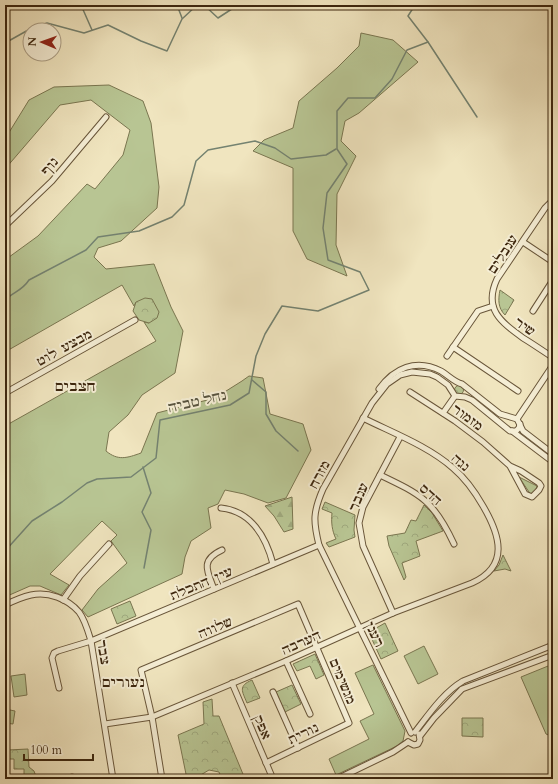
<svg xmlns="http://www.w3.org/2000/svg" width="558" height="784" viewBox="0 0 558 784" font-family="Cardo,'Frank Ruhl Libre',serif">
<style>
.grass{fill:#b8c593;stroke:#7a7650}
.forest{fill:url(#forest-firs);stroke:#7a7650}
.park{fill:url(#park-crowns);stroke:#7a7650}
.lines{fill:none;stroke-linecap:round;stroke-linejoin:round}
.stream{stroke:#748270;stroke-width:1.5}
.minor-casing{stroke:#69563a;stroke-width:7}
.minor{stroke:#f5eed5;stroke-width:5}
.labels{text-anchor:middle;stroke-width:4;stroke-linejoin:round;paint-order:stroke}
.street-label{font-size:13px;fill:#3c260e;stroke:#f5eed5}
.neighbourhood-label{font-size:14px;fill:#3c260e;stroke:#f5eed5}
.water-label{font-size:14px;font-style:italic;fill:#58543f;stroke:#f5eed5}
</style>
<defs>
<pattern id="forest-firs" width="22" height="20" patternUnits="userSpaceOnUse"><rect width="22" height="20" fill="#b8c593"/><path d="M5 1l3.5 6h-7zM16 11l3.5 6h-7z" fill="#9fa97e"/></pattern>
<pattern id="park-crowns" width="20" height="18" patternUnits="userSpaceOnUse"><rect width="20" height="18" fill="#b8c593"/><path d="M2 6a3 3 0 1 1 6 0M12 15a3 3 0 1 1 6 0" fill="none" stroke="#9fa97e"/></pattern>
</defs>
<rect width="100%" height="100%" fill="#f0e5bf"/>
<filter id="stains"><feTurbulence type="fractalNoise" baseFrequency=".005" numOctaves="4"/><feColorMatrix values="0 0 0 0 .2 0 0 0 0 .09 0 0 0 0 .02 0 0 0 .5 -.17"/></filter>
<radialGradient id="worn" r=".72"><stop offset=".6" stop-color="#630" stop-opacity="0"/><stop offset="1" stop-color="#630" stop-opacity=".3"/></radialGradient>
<!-- grass -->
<g class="grass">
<path d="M361,33L393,40L418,62L359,113L345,121L341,141L356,156L337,194L336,245L347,276L307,259L293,231V168L253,151L264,140L293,128L299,101L337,68L359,46Z"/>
<path d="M109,85L143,101L151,123L159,187L157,208L121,241L98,248L94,257L106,269L154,264L171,307L183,331L175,373L142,395L128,415L109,432L106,451C118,461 127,458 141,453L157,413L215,398L242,381L249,376L263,378L270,414L303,424L311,450L286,498L268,503L244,494L225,490L218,504L208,508L211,528L191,541L185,557L182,574L88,617L82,610L98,589L127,563L111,541L117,535L102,521L50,574L69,585L61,595L40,586H30L5,597V426L156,341L144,322L149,323L136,302L134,306L122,285L5,352V260L38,236L87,184L95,189L123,155L130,130L91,100L60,105L5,169V139L29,100L54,87Z"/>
<path d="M424,646L438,674L418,684L404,656Z"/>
<path d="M553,664V737L546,734L521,677Z"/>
<path d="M373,665L405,731L403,741L397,746L336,775L329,759L369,739L360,721L374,714L355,673Z"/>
<path d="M25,674L27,695L14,697L11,676Z"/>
<path d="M5,709L15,711L13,724L5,723Z"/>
</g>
<!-- forest -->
<path class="forest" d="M292,497L293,529L284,532L274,516L265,506Z"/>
<!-- park -->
<g class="park">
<path d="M500,290L514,300L505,315C498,308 498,300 500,290Z"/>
<path d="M145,298L152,299L159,312L157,318L149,323L139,320L133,311L136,302Z"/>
<circle cx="459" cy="390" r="4.5"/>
<path d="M519,477L537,486L535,492L531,495Z"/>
<path d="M325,502L355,515L354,530L355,537L329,547L326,543L336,539C332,531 331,522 332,513L322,509Z"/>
<path d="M424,505L432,513L443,531L416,541L420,556L402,563L406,577L404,580L389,546L387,536L405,533L411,520L416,521Z"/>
<path d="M503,555L511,571L505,569L494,571L499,565Z"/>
<path d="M130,601L136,616L117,624L111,609Z"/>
<path d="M385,623L398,651L381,659L370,635L371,631Z"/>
<path d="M315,654L324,675L316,679L310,666L297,671L293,664Z"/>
<path d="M252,680L260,698L247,703C242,691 238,686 252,680Z"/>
<path d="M292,685L301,704L285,712L276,692Z"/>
<path d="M212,699L213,716H219L245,779H222L219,772L209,770L194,779H187L178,735L204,724L203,702Z"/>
<path d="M462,718H483V737L462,736Z"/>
<path d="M28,749L29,767L34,771L37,779H24V769H14V759H8V750Z"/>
</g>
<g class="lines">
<!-- stream -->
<g class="stream">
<path d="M81,5L92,30"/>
<path d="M177,5L182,18"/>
<path d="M204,5L218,18L238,5"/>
<path d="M428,42L477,117"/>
<path d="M5,43L30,29L47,23L84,33L108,25L141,41L167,51L182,19L197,5"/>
<path d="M5,300C13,292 22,291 29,280L86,250L98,237L139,231L172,217L184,205L196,161L208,150L255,141L275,148L291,159L326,155L336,149"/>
<path d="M252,380L266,392V414L276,431L298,451"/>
<path d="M143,467L151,493L142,512L151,530L144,568"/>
<path d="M5,551L32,521L62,502L87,483L97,479L131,477L156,458L160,420L230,405L249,393L256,356L265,334L282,306L318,311L369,290L360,272L328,260L323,228L327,193L347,164L337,149V111L348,98H375L392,79L407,50L428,42L408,16L415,5"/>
</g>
<defs>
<g id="minor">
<path d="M5,226L52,181L106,117"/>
<path d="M523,242L553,262"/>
<path d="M533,311L553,280"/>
<path d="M453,347L518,391"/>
<path d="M447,356L478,311L493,306"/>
<path d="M552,357C543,351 533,344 523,338C501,322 483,309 497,279L545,208L553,200"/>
<path d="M379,389C394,368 416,358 441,371C448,375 454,382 462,384L500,414L517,419L523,431L553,454"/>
<path d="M410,392L455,421L483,442L510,466L521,471L539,483L541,486L539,490L532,497L525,494L510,466"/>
<path d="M5,393L135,320"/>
<path d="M443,413L455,396"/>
<path d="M517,419L553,365"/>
<path d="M512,431L553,462"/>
<path d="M380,475C422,495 434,501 454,544"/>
<path d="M221,508C251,511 266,537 273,564"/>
<path d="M214,589C207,571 200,560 222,550"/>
<path d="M63,600L80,576L109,544"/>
<path d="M5,605C13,601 22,597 31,595C48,591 68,599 79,612C85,620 88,631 91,641L113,779"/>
<path d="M393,613L363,546L359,523L363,507L400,437"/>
<path d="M286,661L310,714"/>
<path d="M232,683L273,779"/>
<path d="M59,688L52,658L54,653L58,651L91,641L319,545"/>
<path d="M273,692L298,748"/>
<path d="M105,724L152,717L286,661L393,613L472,583C510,566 500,535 483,506C475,492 466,479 453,468C428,446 393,433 363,418"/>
<path d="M415,732C429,714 443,693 463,681L553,645"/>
<path d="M411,733L319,545C313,521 313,512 323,489L372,403L387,384L400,375L412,372L430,374L437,377L448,385L455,396L465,397L472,400L510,431H516L519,428L520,424"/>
<path d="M420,736L434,718L462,689L553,655"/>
<path d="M408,742L414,745L418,744L420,740L419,734"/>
<path d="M72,779V777"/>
<path d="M162,779L152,717L141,670L298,604L349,723L266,763"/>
<path d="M337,779L393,752L408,742"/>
</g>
</defs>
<!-- minor casing -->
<use href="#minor" class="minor-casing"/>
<!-- minor -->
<use href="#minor" class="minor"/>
</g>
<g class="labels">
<!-- street labels -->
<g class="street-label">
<text transform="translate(49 166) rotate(-49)" y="5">נוף</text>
<text transform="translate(502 254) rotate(-57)" y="5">ענבלים</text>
<text transform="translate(525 326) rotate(35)" y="5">שיר</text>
<text transform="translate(64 347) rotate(-29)" y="5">מבצע לוט</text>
<text transform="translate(468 417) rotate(36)" y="5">מזמור</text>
<text transform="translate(461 462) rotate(41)" y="5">נגה</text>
<text transform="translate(319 474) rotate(-62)" y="5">מזרח</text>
<text transform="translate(431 494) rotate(41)" y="5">הדס</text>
<text transform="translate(358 497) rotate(-66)" y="5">ענבר</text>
<text transform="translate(201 583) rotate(-23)" y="5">עין התכלת</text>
<text transform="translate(215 627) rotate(-23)" y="5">שלווה</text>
<text transform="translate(375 634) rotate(64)" y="5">רענן</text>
<text transform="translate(301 642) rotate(-24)" y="5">הערבה</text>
<text transform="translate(104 652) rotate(80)" y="5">צבר</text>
<text transform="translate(343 681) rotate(67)" y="5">מגשימים</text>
<text transform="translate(263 727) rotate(67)" y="5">אפק</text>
<text transform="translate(303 733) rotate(-26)" y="5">נורית</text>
</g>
<!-- neighbourhood labels -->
<g class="neighbourhood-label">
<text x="75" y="391">חצבים</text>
<text x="123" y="687">נעורים</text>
</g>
<!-- water labels -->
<g class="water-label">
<text transform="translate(197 401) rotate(-13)" y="5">נחל טביה</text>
</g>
</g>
<!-- margin -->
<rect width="558" height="784" fill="none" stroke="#f0e5bf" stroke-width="20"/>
<rect x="6" y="6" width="546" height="772" fill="none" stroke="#3c260e" stroke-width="2"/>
<rect x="10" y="10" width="538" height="764" fill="none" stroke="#3c260e"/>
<!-- north arrow -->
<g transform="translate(42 42) rotate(272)"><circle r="19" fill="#f5eed5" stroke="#ab9e85"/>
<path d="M0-3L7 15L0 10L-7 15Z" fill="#8f2418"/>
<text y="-6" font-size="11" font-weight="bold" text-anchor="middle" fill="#3c260e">N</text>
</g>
<!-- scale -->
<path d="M24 754v6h69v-6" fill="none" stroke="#3c260e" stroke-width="2"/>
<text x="30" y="754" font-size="12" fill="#3c260e" stroke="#f5eed5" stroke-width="3" paint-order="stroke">100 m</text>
<rect width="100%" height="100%" filter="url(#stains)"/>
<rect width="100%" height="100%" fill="url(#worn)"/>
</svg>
